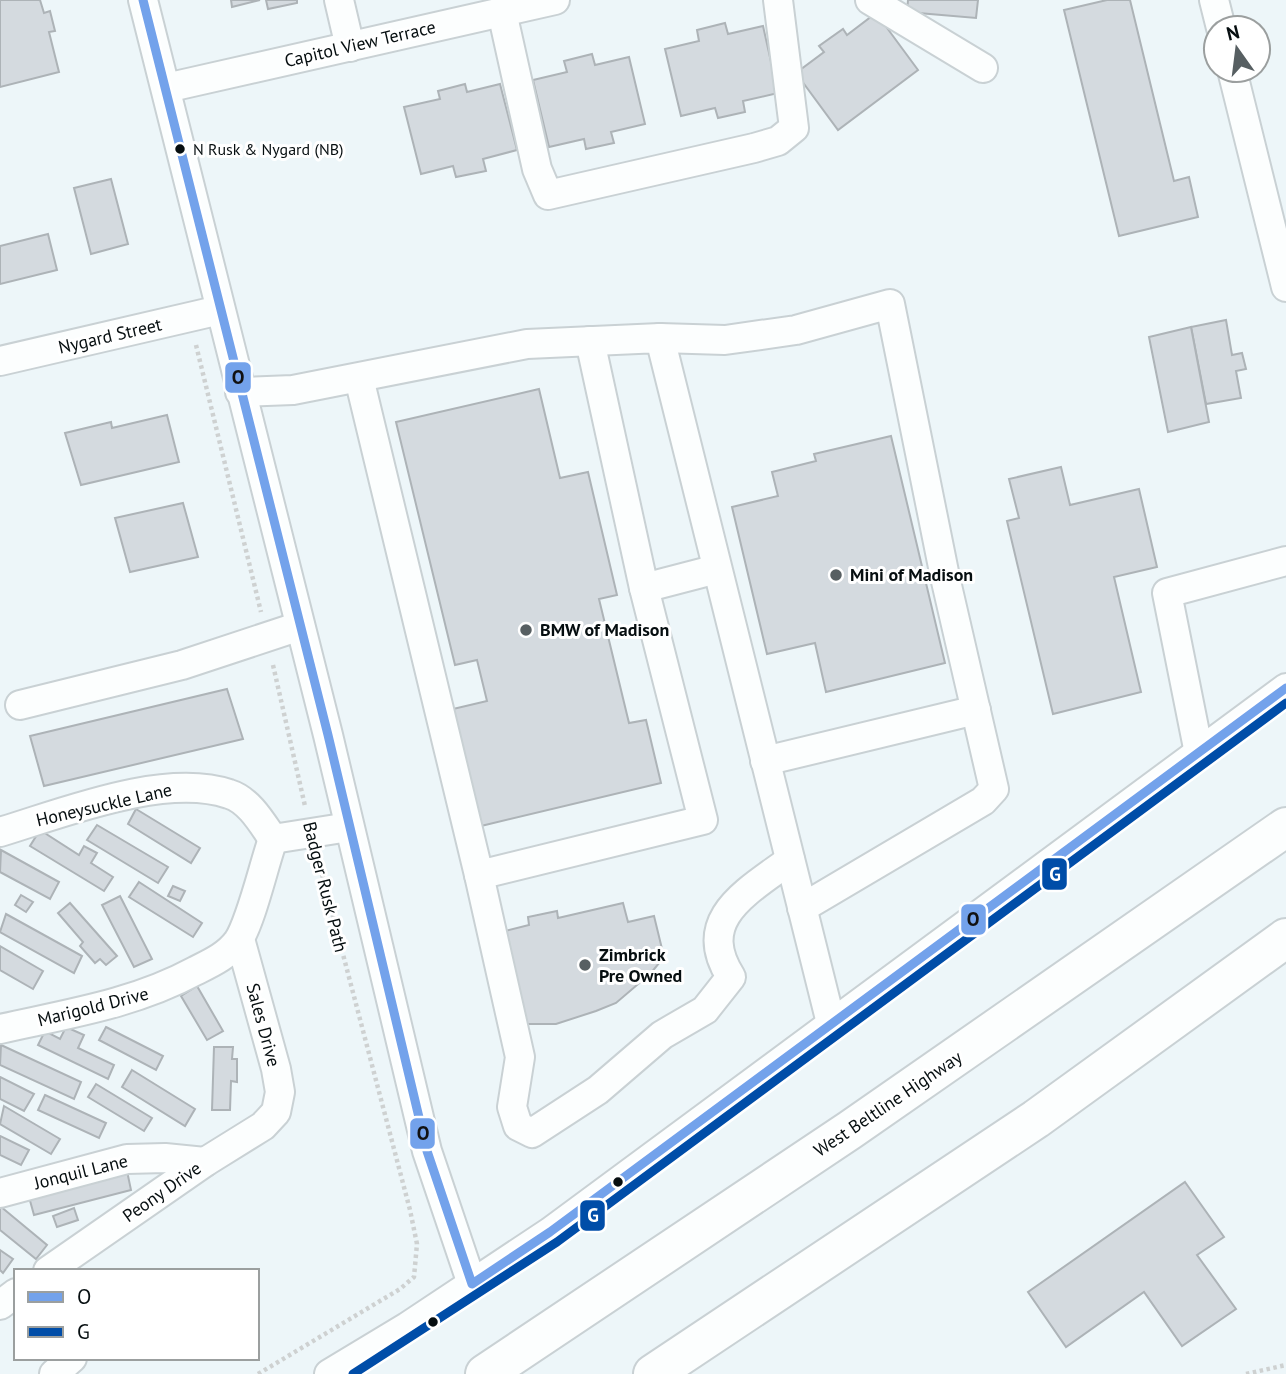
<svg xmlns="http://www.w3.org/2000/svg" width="1286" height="1374" viewBox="0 0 1286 1374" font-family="'PT Sans',sans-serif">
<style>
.building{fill:#d4dadf;stroke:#adb3b7;stroke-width:2}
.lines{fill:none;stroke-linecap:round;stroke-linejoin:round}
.minor-casing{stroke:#c9d1d4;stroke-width:32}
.highway-casing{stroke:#c9d1d4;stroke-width:42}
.path{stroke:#ced1d1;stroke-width:4.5;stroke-dasharray:3.5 3.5;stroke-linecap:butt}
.minor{stroke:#fcfefe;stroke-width:28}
.highway{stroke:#fcfefe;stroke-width:38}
.bus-1-casing{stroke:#fff;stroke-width:14}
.bus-2-casing{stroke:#fff;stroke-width:14}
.bus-1{stroke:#73a2eb;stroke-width:9}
.bus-2{stroke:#004da8;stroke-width:9}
.bus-dot{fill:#060e10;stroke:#fff;stroke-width:2.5}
.poi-dot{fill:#575f62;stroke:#fff;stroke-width:2.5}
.labels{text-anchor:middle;stroke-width:6;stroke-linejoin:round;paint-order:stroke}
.bus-label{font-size:16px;fill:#060e10;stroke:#fff;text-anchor:start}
.street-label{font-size:18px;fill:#060e10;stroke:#fff}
.poi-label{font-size:18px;font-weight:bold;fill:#060e10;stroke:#fff;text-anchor:start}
.line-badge{stroke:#fff;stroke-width:2.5}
.badge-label{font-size:19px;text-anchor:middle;font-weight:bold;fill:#fff}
.pale-badge-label{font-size:19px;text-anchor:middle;font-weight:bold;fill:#111}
</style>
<rect width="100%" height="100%" fill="#edf6f9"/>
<!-- building -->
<g class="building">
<path d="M0,0H40L44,13L50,11L55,31L49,32L59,72L0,87Z"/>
<path d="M231,0H260L232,7Z"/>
<path d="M266,0H297V3L268,9Z"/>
<path d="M908,0H978L976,18L907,12Z"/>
<path d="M1107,0H1130L1174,181L1189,177L1198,217L1119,236L1064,10Z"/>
<path d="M876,13L918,70L838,130L796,73L824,52L819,46L843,29L847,35Z"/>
<path d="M725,23L728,34L763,26L778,93L743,101L745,112L718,118L715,108L681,116L665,49L699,41L697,30Z"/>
<path d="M592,54L595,65L629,57L645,124L611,132L614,143L586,149L584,139L549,147L533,80L567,72L564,61Z"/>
<path d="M465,84L467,92L500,84L517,150L483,159L486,171L456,177L453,166L421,174L404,107L440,99L438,91Z"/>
<path d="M111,179L128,244L91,254L74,188Z"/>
<path d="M48,234L57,270L0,284V246Z"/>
<path d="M1226,320L1232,355L1242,353L1246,369L1236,371L1241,398L1206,404L1191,327Z"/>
<path d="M1191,327L1209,422L1168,432L1149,337Z"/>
<path d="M539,389L560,478L588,472L617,595L599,599L629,723L646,720L661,783L481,826L453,709L487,701L477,660L455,665L396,422Z"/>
<path d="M167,415L179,462L81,485L65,433L111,422L112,428Z"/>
<path d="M891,436L945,663L826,692L815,643L767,654L732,507L778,496L772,472L816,461L814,454Z"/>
<path d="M1061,467L1070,505L1139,489L1157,567L1114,577L1141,692L1053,714L1007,521L1019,518L1009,479Z"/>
<path d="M183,503L198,557L130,572L115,518Z"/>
<path d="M227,689L243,739L44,786L30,736Z"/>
<path d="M136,809L200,848L191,863L128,824Z"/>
<path d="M97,825L168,867L158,883L87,840Z"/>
<path d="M40,830L79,855L84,846L97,853L91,863L113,877L104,891L30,846Z"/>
<path d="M1,850L59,882L50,899L0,872Z"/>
<path d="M139,882L202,923L193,937L129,897Z"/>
<path d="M173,886L185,891L180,901L168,896Z"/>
<path d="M21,895L33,902L26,912L15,905Z"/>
<path d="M120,896L152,959L134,967L102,905Z"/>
<path d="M70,903L117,956L106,965L100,959L95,963L80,946L83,942L58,913Z"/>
<path d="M623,903L628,922L654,916L664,957L651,973L616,1003L596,1011L556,1024H527L505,931L529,925L528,917L557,911L558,918Z"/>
<path d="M6,914L82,956L74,973L0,932Z"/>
<path d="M0,946L43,971L33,989L0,970Z"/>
<path d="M197,986L223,1031L207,1040L181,996Z"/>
<path d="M66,1027L84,1035L78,1048L114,1065L108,1079L38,1045L45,1031L60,1039Z"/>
<path d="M106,1027L163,1056L156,1070L99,1040Z"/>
<path d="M1,1045L81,1082L74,1099L0,1065Z"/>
<path d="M214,1047H233L232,1059H237V1082L231,1081L230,1110H212Z"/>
<path d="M132,1070L195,1109L185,1126L122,1087Z"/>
<path d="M0,1077L34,1094L24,1111L0,1099Z"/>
<path d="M96,1084L152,1118L144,1131L88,1097Z"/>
<path d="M45,1095L106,1123L99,1138L38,1110Z"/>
<path d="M4,1106L60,1139L51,1154L0,1124Z"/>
<path d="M0,1136L29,1150L21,1165L0,1155Z"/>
<path d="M127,1171L131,1190L34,1215L29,1197Z"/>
<path d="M1185,1182L1224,1237L1197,1255L1236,1309L1182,1346L1144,1292L1066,1347L1028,1292Z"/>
<path d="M0,1206L47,1245L36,1259L0,1230Z"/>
<path d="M74,1208L78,1220L57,1227L53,1216Z"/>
<path d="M0,1250L13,1259L3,1273L0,1270Z"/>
</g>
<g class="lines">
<defs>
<g id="minor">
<path d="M143,0L328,735L427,1151L472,1284"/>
<path d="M339,0L350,47"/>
<path d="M870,0L983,68"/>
<path d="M1214,0L1221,28"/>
<path d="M502,12L537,169L548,195L754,148L778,141L794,128L778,0"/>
<path d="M1232,70L1286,287"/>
<path d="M166,88L555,0"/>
<path d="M660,338L725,340L796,330L890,304L945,577L994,789L983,801L802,908"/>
<path d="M590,341L644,588"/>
<path d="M0,361L220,310"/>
<path d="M359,378L479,875L703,820L644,588L717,569"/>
<path d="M240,392L293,390L527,344L660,338L831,1023"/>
<path d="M20,705L182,665L300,626"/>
<path d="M1199,753L1167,593L1286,561"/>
<path d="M765,761L976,710"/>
<path d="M0,832C63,813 165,772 229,794C249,800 262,823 273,839"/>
<path d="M273,839L349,827"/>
<path d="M479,875L520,1057L512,1107L518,1126L532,1133L598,1090L662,1035L705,1010L731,977C694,919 747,892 790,860"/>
<path d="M0,1029C67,1014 134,1004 195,971C211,963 227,956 238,941C251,922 264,864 273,839"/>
<path d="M0,1193L127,1159L165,1158L205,1162"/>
<path d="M48,1271L205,1162L263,1126L276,1112L280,1092L276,1069L240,939"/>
<path d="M0,1305L16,1293"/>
<path d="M54,1374L72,1358"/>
<path d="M329,1374L407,1327L550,1232L1286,688"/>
</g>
<g id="highway">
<path d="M485,1374L850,1130L1286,827"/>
<path d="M653,1374L1036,1119L1286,938"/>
</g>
</defs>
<!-- minor casing -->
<use href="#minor" class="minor-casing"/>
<!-- highway casing -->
<use href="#highway" class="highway-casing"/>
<!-- path -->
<g class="path">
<path d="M196,345L261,612"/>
<path d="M273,665L305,806"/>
<path d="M258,1374L400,1289L414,1277L417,1244L410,1210L318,859"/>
<path d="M1246,1374L1286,1365"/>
</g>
<!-- minor -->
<use href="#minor" class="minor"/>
<!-- highway -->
<use href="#highway" class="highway"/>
<defs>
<path id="bus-1" d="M143,0L328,735L427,1151L472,1284L550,1232L1286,688"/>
<path id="bus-2" d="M353,1374L557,1242L1286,703"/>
</defs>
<!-- bus-1 casing -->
<use href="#bus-1" class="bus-1-casing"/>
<!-- bus-2 casing -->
<use href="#bus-2" class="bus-2-casing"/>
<!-- bus-1 -->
<use href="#bus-1" class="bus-1"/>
<!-- bus-2 -->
<use href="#bus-2" class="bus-2"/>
</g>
<!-- markers -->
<g class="bus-dot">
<circle cx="180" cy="149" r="6"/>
<circle cx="618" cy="1182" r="6"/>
<circle cx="433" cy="1322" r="6"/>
</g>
<g class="poi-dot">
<circle cx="836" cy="575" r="7"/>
<circle cx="526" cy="630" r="7"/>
<circle cx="585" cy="965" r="7"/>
</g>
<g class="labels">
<!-- bus labels -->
<g class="bus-label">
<text x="193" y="155">N Rusk &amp; Nygard (NB)</text>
</g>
<!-- street labels -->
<g class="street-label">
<text transform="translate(360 44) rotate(-13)" y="6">Capitol View Terrace</text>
<text transform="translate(110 336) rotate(-13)" y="6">Nygard Street</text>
<text transform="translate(104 805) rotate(-13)" y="6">Honeysuckle Lane</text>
<text transform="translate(325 887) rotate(76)" y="6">Badger Rusk Path</text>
<text transform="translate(93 1007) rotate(-14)" y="6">Marigold Drive</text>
<text transform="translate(263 1025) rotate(75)" y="6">Sales Drive</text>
<text transform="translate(888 1104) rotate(-34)" y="6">West Beltline Highway</text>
<text transform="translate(81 1172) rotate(-14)" y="6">Jonquil Lane</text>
<text transform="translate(162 1192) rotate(-35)" y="6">Peony Drive</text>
</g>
<!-- poi labels -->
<g class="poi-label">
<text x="850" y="581">Mini of Madison</text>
<text x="540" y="636">BMW of Madison</text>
<text x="599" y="961">Zimbrick<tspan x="599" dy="21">Pre Owned</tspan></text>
</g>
</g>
<g class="line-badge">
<rect x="224" y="361" width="28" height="33" rx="7" fill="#73a2eb"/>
<rect x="1041" y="857" width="27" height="34" rx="7" fill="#004da8"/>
<rect x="960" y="903" width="27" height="33" rx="7" fill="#73a2eb"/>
<rect x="409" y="1117" width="27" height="33" rx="7" fill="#73a2eb"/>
<rect x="579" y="1199" width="27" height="33" rx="7" fill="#004da8"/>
</g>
<g class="badge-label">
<text x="1055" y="881">G</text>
<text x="593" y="1222">G</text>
</g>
<g class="pale-badge-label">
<text x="238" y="384">O</text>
<text x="973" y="926">O</text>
<text x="423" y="1140">O</text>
</g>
<!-- legend -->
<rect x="14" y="1269" width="245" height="91" fill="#ffffff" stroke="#9b9f9f" stroke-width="2"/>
<rect x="28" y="1292" width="35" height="10" fill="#73a2eb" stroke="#9b9f9f" stroke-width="2"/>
<text x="77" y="1304" font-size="21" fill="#060e10">O</text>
<rect x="28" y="1327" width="35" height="10" fill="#004da8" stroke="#9b9f9f" stroke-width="2"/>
<text x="77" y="1339" font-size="21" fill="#060e10">G</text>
<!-- north arrow -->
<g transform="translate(1237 49) rotate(346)"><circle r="33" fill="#ffffff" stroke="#9b9f9f" stroke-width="2"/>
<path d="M0-5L12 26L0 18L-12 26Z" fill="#575f62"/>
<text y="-10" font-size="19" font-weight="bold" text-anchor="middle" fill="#060e10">N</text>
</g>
</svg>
